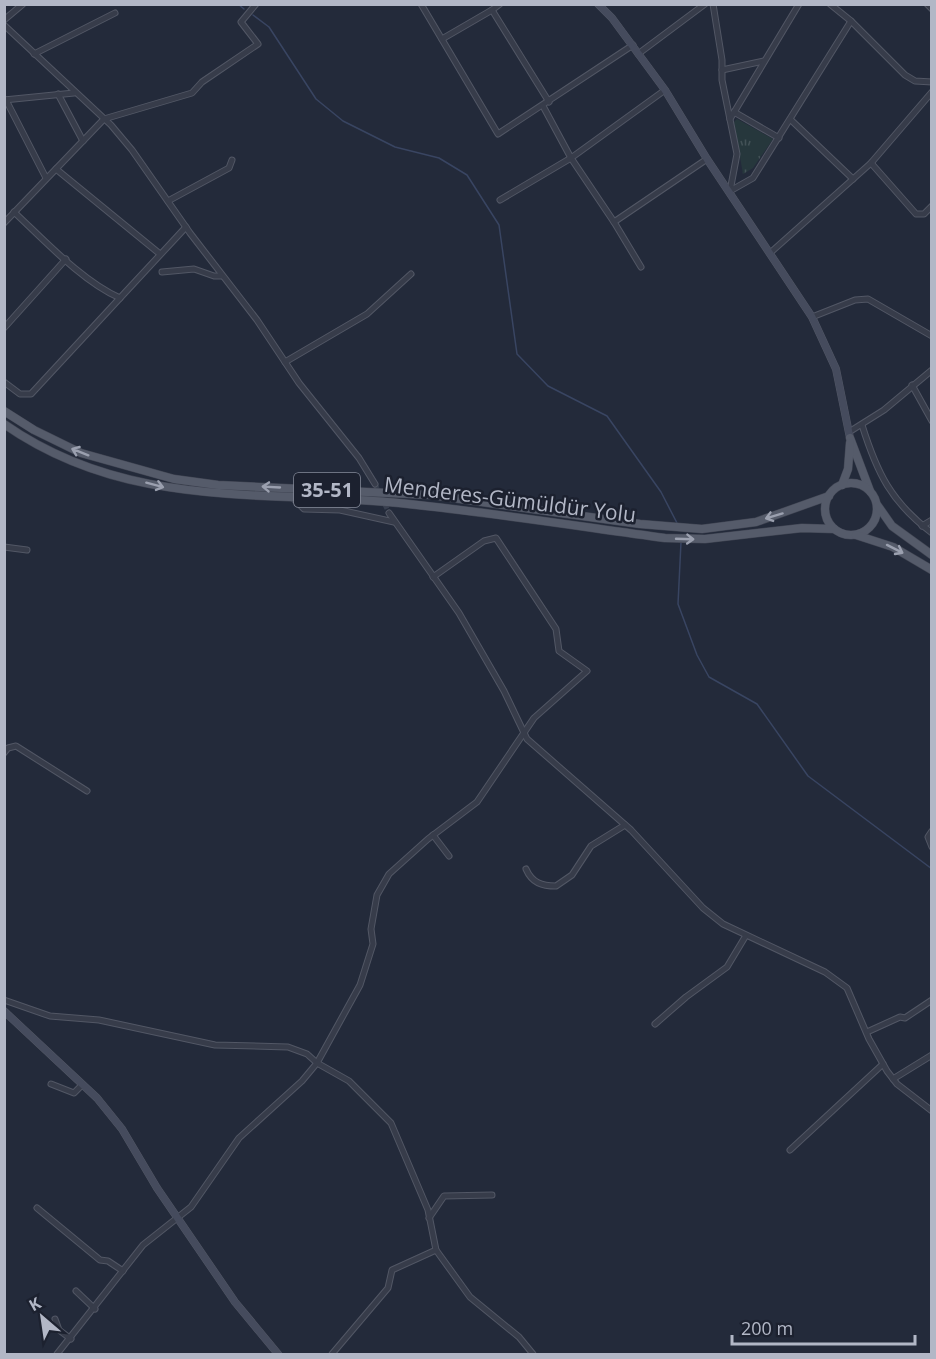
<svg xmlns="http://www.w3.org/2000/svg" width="936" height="1359" viewBox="0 0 936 1359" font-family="'Open Sans',sans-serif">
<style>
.park{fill:url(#park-tufts)}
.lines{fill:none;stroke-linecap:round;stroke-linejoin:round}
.stream{stroke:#394562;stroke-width:1.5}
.street-tunnel{stroke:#383f4f;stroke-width:5;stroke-dasharray:5 2.5;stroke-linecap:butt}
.street-casing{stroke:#525765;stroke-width:7}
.secondary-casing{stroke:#525765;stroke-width:8}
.primary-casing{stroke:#404553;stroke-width:9}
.street{stroke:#373c4a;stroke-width:5}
.secondary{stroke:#454b5d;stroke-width:7}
.primary{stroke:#555b6a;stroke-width:8}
.oneway{stroke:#9ba0af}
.labels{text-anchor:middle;stroke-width:5;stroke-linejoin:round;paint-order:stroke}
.shield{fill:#1c212f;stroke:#858a99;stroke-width:1.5}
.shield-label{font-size:20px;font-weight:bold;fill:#b2b7c6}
.street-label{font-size:21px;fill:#b2b7c6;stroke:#1c212f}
</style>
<defs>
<pattern id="park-tufts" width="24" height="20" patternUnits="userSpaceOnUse" patternTransform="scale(1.5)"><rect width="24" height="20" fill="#26373c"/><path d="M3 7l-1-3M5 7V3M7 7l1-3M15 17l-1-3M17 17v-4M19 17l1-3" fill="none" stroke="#435257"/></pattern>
</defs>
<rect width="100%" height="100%" fill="#232a3a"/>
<!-- park -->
<path class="park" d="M737,119L773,139L753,168L743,174L734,122Z"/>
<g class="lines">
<!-- stream -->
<g class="stream">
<path d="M238,4L244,9"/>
<path d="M253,15L269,27L316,99L343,121L395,147L439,158L467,175L499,225L517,354L548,386L607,416L661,492L677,523"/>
<path d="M681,542L678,604L697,655L709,677L757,704L808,776L932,869"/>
</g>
<!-- street-tunnel -->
<path class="street-tunnel" d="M375,484L389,513"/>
<defs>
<g id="street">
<path d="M421,4L498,134L633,45"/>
<path d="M713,4L722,60V80L737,154L730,191"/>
<path d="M830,4L851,21"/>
<path d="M927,4L932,9"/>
<path d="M492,10L500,4"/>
<path d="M4,20L23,4"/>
<path d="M4,25L111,125L132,150L190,233L257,320L299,383L359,458L375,484"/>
<path d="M442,39L492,10L549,102"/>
<path d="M34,54L115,13"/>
<path d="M638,54L705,4"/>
<path d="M722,70L764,61"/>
<path d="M58,94L83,141"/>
<path d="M4,100L74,93"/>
<path d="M6,100L46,178"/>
<path d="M543,106L571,158L614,222L707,159"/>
<path d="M734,112L779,138"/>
<path d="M730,119L799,4"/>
<path d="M791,120L853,179"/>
<path d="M871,163L916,214H924L932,206"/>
<path d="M56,169L160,254"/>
<path d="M730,191L753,178L851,21L905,75L915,81L932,82"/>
<path d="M500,200L571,158L665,90"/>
<path d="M168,201L229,168L232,160"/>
<path d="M14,212C44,240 83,282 120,298L186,227"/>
<path d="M614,222L641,267"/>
<path d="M4,223L104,119L192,93L202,82L258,44L241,22L256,4"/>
<path d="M770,253L871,163L932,92"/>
<path d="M162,272L194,269L214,276H221"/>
<path d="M812,317L855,300L868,299L932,336"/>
<path d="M4,328L66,259"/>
<path d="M285,362L367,314L411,274"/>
<path d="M4,382L20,394H31L120,298"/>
<path d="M912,385L932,421"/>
<path d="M862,425C877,473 891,502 932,533"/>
<path d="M849,432L884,410L932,370"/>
<path d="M294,499L304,509L340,510L394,522"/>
<path d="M389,513L459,613L504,691L527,739L631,830L703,908L723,924L825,972L847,988L869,1039L887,1071L897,1084L932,1111"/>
<path d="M922,526L932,520"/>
<path d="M4,547L27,550"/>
<path d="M4,753L8,748L16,746L87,791"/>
<path d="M932,831L928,837L932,847"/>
<path d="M433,835L449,856"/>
<path d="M526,869C532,883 542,886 556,886L572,875L591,846L625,825"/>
<path d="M4,1000L50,1016L99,1020L215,1045L288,1047L307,1054L317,1063L360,985L373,944L371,929L377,895L389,874L428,839L477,802L534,718L587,671L559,651L556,629L496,538L484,541L433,577"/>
<path d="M655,1024L686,997L727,967L745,937"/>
<path d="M867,1032L900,1017L905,1018L932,1000"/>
<path d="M893,1079L932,1055"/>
<path d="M51,1084L74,1093L82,1085"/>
<path d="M790,1150L883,1064"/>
<path d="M37,1208L100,1260L108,1261L123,1271"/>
<path d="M429,1218L444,1196L492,1195"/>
<path d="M76,1291L95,1309"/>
<path d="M55,1319L59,1330L71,1339"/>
<path d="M57,1354L143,1245L191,1207L239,1138L302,1081L317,1063L349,1081L391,1123L428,1210L436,1250L470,1297L519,1337L533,1354"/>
<path d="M332,1354L388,1288L392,1270L436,1250"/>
</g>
<g id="secondary">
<path d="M598,4L612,18L665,90L707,159L812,317L836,369L850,438"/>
<path d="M4,1011L97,1098L122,1129L157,1188L235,1302L278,1354"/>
</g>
<g id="primary">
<path d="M4,411L34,430L81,453L174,479L218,485L431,495L640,524L702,529L756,522L829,496"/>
<path d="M4,424C127,510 261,490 399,503C488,512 577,526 665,538L705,539L802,528L834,529"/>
<path d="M850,438L870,491"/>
<circle cx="851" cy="509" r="26"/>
<path d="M842,485L848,469L850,443"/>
<path d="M878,506L892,526L932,555"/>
<path d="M856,535L893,547L932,570"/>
</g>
</defs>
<!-- street casing -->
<use href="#street" class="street-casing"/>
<!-- secondary casing -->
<use href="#secondary" class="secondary-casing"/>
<!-- primary casing -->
<use href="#primary" class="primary-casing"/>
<!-- street -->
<use href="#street" class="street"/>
<!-- secondary -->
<use href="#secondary" class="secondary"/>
<!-- primary -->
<use href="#primary" class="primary"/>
</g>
<!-- one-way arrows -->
<defs><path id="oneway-shaft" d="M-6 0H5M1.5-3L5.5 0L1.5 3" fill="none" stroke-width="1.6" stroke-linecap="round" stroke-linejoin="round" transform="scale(1.5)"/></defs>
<g class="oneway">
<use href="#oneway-shaft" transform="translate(80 452) rotate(-158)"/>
<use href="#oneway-shaft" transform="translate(155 485) rotate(15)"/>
<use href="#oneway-shaft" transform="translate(271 487) rotate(-177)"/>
<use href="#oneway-shaft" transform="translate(774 516) rotate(163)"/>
<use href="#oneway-shaft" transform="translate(685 539) rotate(2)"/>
<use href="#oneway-shaft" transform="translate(895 549) rotate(27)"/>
</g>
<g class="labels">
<!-- shield labels -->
<rect class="shield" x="294" y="473" width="66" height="34" rx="4.5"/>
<g class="shield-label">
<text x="327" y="497">35-51</text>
</g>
<!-- street labels -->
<g class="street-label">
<text transform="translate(510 500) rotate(7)" y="7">Menderes-Gümüldür Yolu</text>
</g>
</g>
<!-- border -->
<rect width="936" height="1359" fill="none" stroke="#b2b7c6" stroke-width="12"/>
<!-- north arrow -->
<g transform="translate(42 1317) rotate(331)" stroke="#1c212f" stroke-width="4.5" paint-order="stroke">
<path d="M0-4.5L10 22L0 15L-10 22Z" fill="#b2b7c6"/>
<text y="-9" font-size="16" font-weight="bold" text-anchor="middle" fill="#b2b7c6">K</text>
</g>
<!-- scale -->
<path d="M732 1335v9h183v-9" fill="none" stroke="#b2b7c6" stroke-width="3"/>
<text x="741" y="1335" font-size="18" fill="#b2b7c6" stroke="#1c212f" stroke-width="4.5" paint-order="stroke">200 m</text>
</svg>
